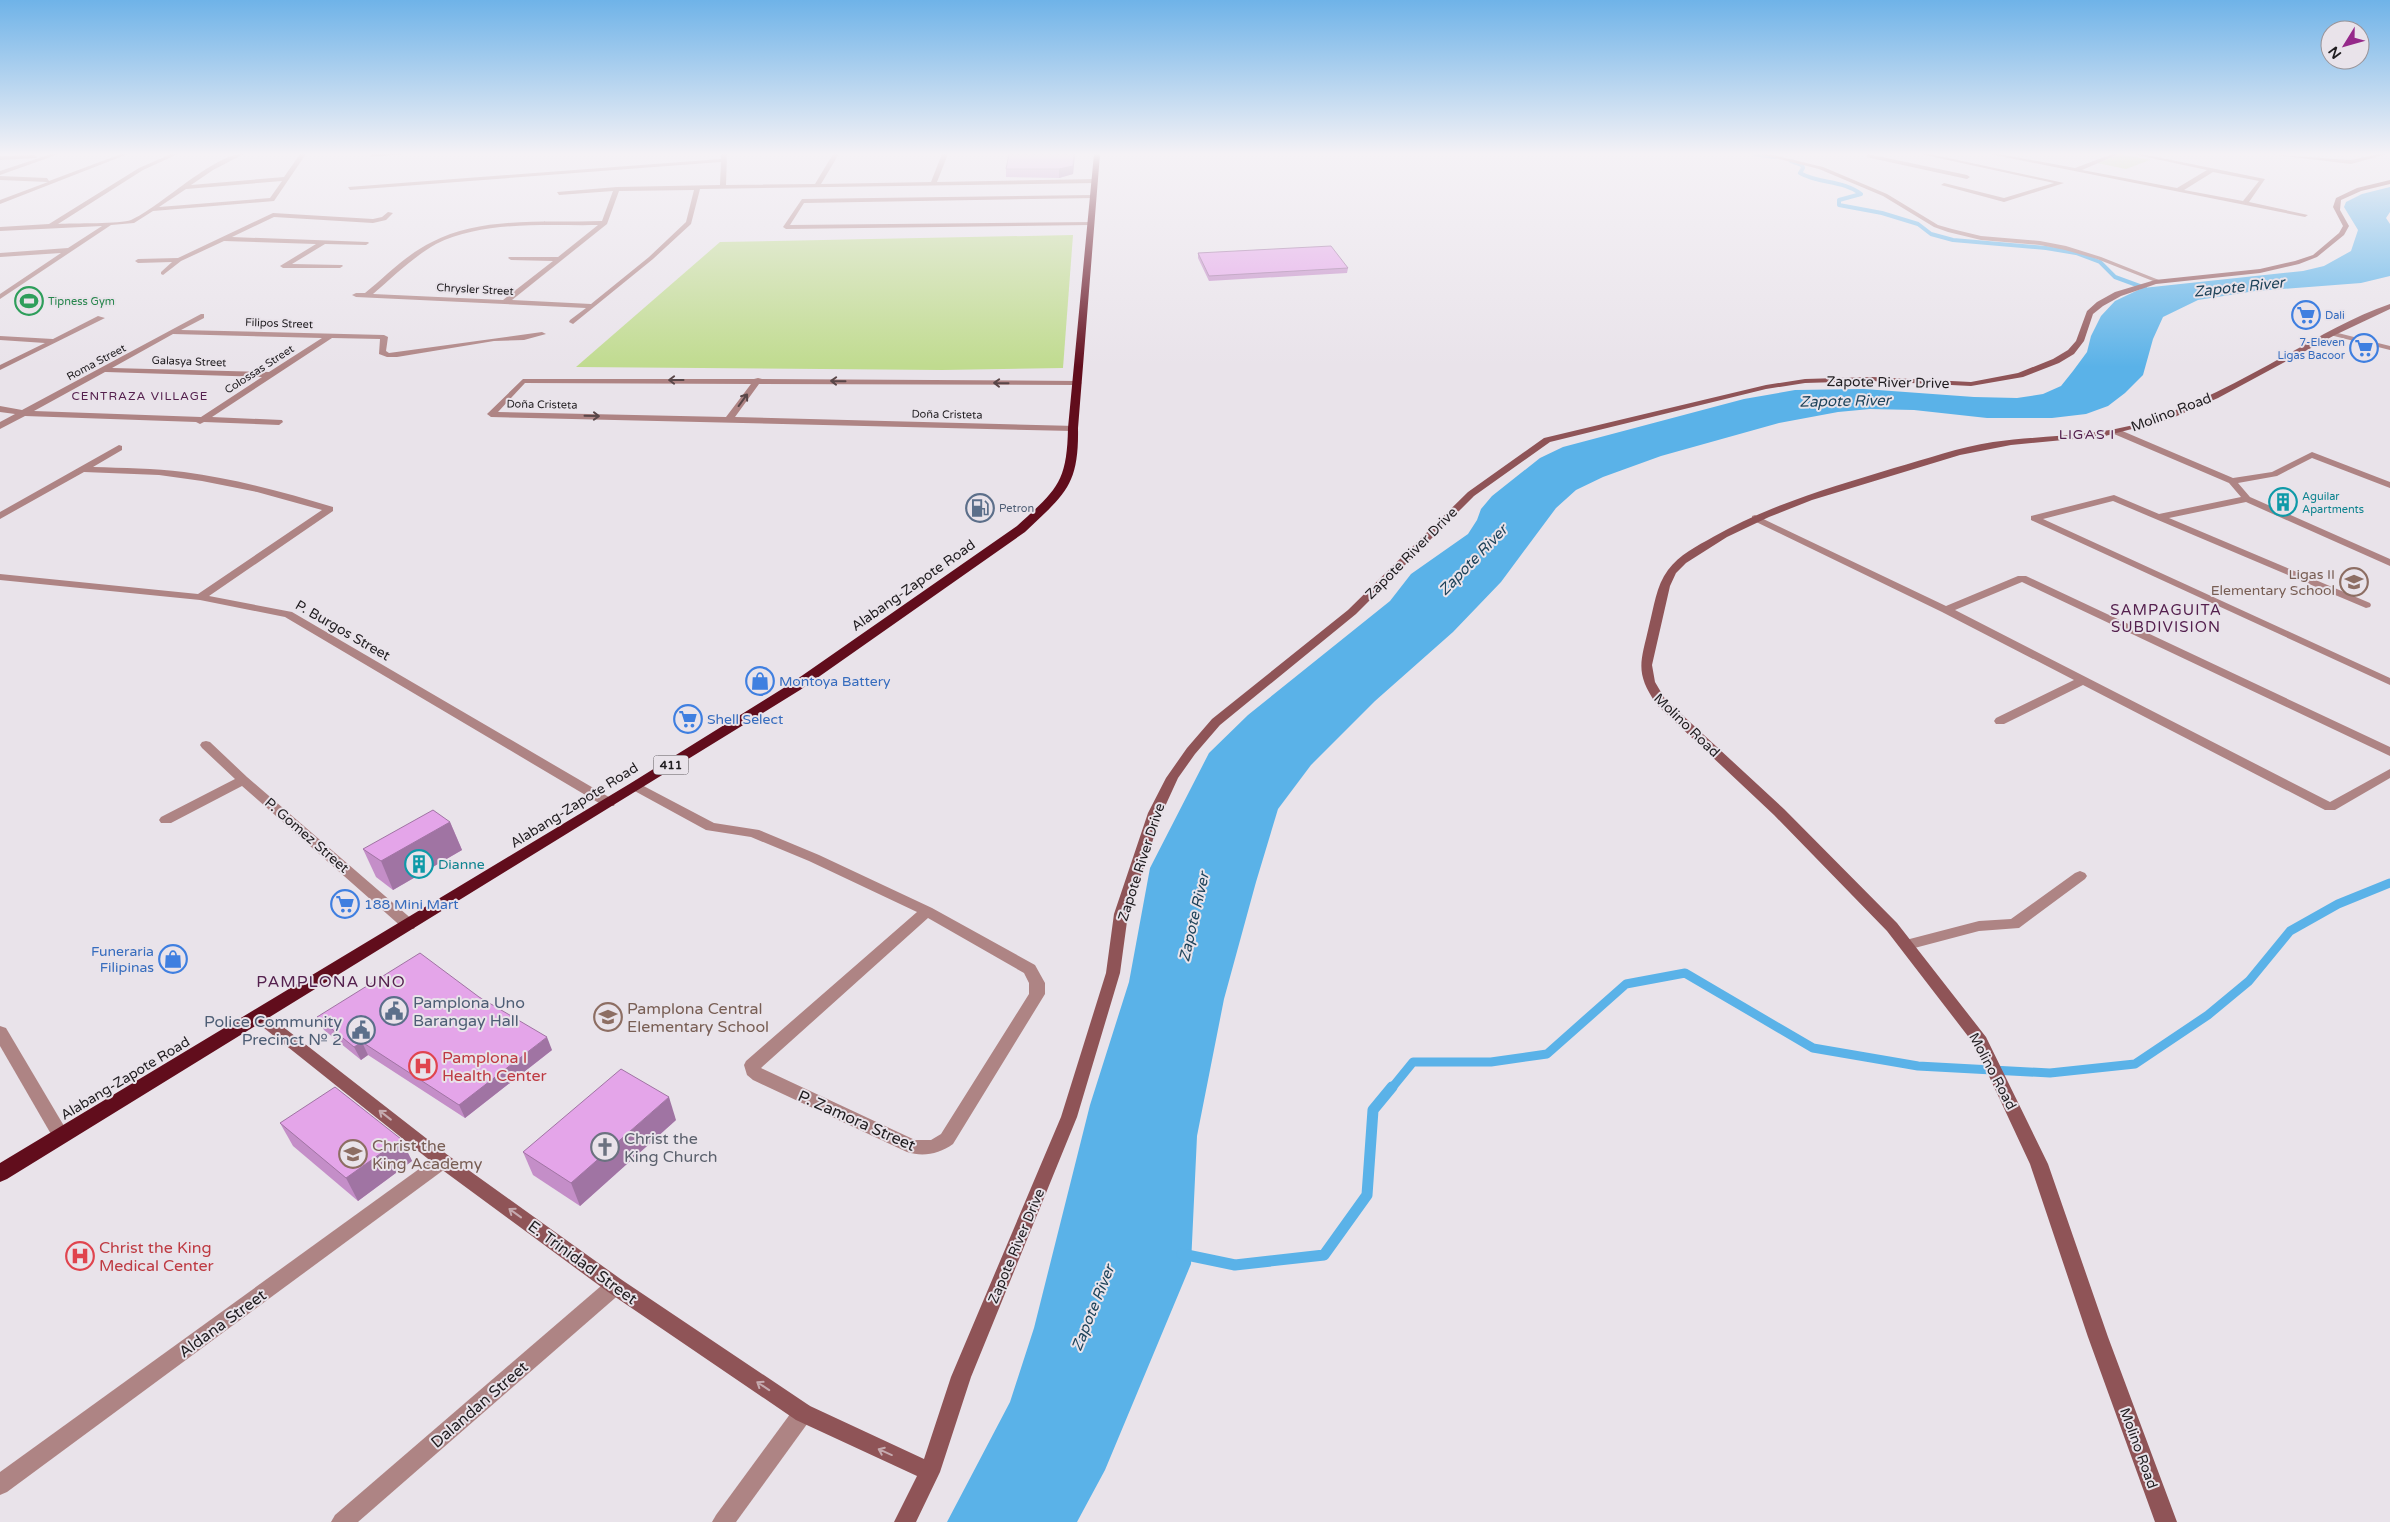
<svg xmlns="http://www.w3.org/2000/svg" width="2390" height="1522" viewBox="0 0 2390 1522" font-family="'Varela Round',sans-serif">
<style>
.green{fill:#c0db8f}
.water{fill:#5ab2e8}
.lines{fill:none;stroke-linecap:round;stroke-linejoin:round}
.stream-far2{stroke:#5ab2e8;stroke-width:4}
.stream-far1{stroke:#5ab2e8;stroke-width:9}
.stream{stroke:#5ab2e8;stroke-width:11}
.street{fill:#ae8484;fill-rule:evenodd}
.secondary{fill:#8f5457;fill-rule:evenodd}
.highway{fill:#610d1c;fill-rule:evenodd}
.wall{fill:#c48ec8}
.shaded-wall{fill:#a074a3}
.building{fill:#e4a5e9;stroke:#a074a3}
.oneway{stroke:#594648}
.oneway2{stroke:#c5aaaf}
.labels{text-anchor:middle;stroke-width:4;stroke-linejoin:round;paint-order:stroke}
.far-street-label{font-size:11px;fill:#201d20;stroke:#e9e3ea}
.far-leisure-label{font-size:11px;fill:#27864d;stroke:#e9e3ea;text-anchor:start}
.far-shop-label{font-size:11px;fill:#366cbe;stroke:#e9e3ea;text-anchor:start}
.far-culture-label{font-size:11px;fill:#0d838f;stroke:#e9e3ea;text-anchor:start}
.far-service-label{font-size:11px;fill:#4e5e75;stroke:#e9e3ea;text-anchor:start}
.far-neighbourhood-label{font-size:12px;letter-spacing:1px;fill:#54204e;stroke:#e9e3ea}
.shield{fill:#e9e3ea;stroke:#5c585d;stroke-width:1}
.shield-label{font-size:12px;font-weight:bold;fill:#201d20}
.street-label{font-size:14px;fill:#201d20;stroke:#e9e3ea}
.far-quarter-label{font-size:14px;letter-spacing:1px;fill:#54204e;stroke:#e9e3ea}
.education-label{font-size:14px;fill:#785e54;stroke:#e9e3ea;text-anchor:end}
.shop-label{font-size:14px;fill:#366cbe;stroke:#e9e3ea;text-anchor:start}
.culture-label{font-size:14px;fill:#0d838f;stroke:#e9e3ea;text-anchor:start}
.water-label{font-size:15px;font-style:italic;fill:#1e435a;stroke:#e9e3ea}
.neighbourhood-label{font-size:15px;letter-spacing:1px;fill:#54204e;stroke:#e9e3ea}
.quarter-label{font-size:16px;letter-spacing:1px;fill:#54204e;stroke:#e9e3ea}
.near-service-label{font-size:16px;fill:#4e5e75;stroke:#e9e3ea;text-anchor:start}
.near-education-label{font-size:16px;fill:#785e54;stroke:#e9e3ea;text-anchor:start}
.near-health-label{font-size:16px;fill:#be3a42;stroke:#e9e3ea;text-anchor:start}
.near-street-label{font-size:16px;fill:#201d20;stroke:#e9e3ea}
.near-worship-label{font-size:16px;fill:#5b616d;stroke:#e9e3ea;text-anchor:start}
</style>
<rect width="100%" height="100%" fill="#e9e3ea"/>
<!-- green -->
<g class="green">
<path d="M2121,154L2150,160L2126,169L2097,163Z"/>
<path d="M1073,235L1063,368L942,370L576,367L720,242Z"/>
</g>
<!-- water -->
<path class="water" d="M2390,187V212L2386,218L2390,224V276L2361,283L2255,291L2198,300L2163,317L2153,339L2143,375L2125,393L2108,406L2086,414L2052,418H1987L1914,410L1870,409L1838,412L1779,423L1661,456L1603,477L1576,490L1556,508L1501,582L1453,632L1375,701L1311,765L1278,809L1256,882L1224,999L1197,1136L1191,1264L1105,1470L1077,1522H947L1010,1402L1034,1328L1090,1105L1129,982L1150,868L1209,753L1248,715L1390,601L1411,574L1468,534L1477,520L1481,509L1492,496L1540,458L1563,447L1744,399L1795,390L1864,389L1974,397L2017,398L2043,394L2061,386L2073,371L2087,352L2091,336L2101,316L2115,301L2136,291L2143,288L2303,271L2324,266L2351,251L2358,230L2344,207L2346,202L2362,194Z"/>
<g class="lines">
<!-- stream-far2 -->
<g class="stream-far2">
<path d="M1754,154L1775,157"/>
<path d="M1791,161L1802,165L1803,168L1800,173C1819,184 1843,180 1861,194L1839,200V205L1882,213L1918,224L1931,234L1953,240L2046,248L2076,253L2100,262L2115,277L2145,288"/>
</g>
<!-- stream-far1 -->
<path class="stream-far1" d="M1391,1089L1413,1062H1491L1547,1054L1626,984L1685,973L1813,1048L1918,1066L2050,1073L2135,1064L2208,1015L2249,981L2290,931L2338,904L2390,883"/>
<!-- stream -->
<path class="stream" d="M1182,1254L1235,1265L1324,1255L1367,1195L1373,1110L1392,1087"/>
<!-- street -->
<g class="street">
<path d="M51,154H59L0,175V171Z"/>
<path d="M121,154H128L0,204V200L48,182L0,180V176L47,178L49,181Z"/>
<path d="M171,154H178L143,170L58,224C73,223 121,224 131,220C159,208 216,152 244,154L213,170L191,185L284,177L300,154H306L274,201L153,211L134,223L111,225L0,299V294L61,253L0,257V253L68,248L102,226L0,231V227L49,224L139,168ZM282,181L270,198L159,207L186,189Z"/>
<path d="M372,154H409L370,157Z"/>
<path d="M721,154H727L726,185L815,184L833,154H839L821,184L931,182L942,154H948L937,182L1095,179L1098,181L1095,183L700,189L691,224L653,259L573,324L569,322L570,320L586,308L356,297L352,295L356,293H365C386,276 407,254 432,242C482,216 547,223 602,221L613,191L559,195L557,192L617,187L720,185L721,162L350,190L348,187L721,159ZM694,190L686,222L649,257L591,304L512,300L607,224L619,191ZM598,225L558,257H509L508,258L511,260L553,261L503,300L373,294C393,277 413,257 436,244C484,220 546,226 598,225Z"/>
<path d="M1759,154H1768L1823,167L1887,194L1938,225L1952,229L1981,236L2040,241L2066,246L2101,257L2164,282L2158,283L2097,259L2065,250L2040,245L1981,240L1948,232L1934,227L1883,196L1819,169Z"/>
<path d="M1868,154L1967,175L1970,177L1967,179L1866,157Z"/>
<path d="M1920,154H1930L2064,183L2004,202L1941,185L1944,183L2004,198L2054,183Z"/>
<path d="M1989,154H1999L2075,168L2112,154H2119L2082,170L2177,188L2207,170L2132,154H2142L2265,179L2249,202L2308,215L2305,217ZM2213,172L2259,181L2243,201L2184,190Z"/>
<path d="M2266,154L2351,160L2378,154H2387L2351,164Z"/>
<path d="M35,155L37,158L0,160V156Z"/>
<path d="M1093,195L1095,198L804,203L790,225L1093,222L1091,225L786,229L783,227L802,199Z"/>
<path d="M388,212L393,213L386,220L373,223L274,217L232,237L368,242L369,243L366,245L325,244L292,264L342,265L343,266L340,268H283L280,266L316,244L224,241L181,261L163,275L161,274V272L172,262L138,263L135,261L138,259L178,258L273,213L373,219L382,217Z"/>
<path d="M201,314H204V318L181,330L384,335L388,337L386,351L389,353L542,332L546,334L524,340L494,341L397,357H387L379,354L380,339L332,338L212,417L282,420L283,422L279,425L204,422L200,424L196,422L25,416L0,429V422L15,414L0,412V406L22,410ZM173,334L322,338L269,372L112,368ZM105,372H106L262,377L201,417L34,411Z"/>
<path d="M98,316L105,318L0,370V365L45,343L0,340V336L53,339Z"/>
<path d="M2330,331L2390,346V350L2330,335Z"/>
<path d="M758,378L762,379L1078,381L1082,383L1078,385L759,384L735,417L1076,426L1077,428L1073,431L491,417L487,414L523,379H754ZM525,383L751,384L726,417L498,412Z"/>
<path d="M2114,430H2120L2233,478L2272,472L2312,452L2390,482V488L2312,458L2277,476L2238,483L2250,497L2390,559V566L2246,502L2169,518L2370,603L2371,605L2370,607L2366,608L2113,501L2043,519L2390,678V685L2031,520V516L2114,495L2159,514L2241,497L2229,483L2114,434Z"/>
<path d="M119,445L122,446V450L93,467C123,468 154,468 184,472C235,479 285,492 333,507V511L209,596L292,612L614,800L615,803L614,806H604L285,617L200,600L0,580V574L198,594L322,510L257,492L202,481L159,475L84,472L0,519V512Z"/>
<path d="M1755,515L1946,606L2018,576H2026L2390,747V756L2022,582L1955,610L2330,802L2390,769V778L2335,810H2325L2083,685L2004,724H1996L1994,721L1996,718L2074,680L1942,612L1752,520V516Z"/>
<path d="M206,741L210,742L247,777L414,921L416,925L414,929H404L242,786L171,823H161L159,820L161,817L235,779L202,748L200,745L202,742Z"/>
<path d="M636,782L714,823L759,830L819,855L932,908L1035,965L1045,983V994L953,1144C939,1154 923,1157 907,1152L753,1080L747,1075L744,1065L746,1061L917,912L809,861L751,837L706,830L631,789L630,786L631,783ZM928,918L1024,973L1029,983V994L941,1134L931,1140H915L761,1068Z"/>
<path d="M2080,871L2085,873L2087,876L2085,879L2019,928L1979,931L1907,950L1902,949L1900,945L1902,941L1979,921L2011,919L2075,873Z"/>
<path d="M0,1026L6,1028L67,1131L69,1136L67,1141L61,1143L55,1141L0,1046Z"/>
<path d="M443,1154L449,1156L452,1161L449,1166L7,1492L0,1495V1472L437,1156Z"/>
<path d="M615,1278L622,1280L624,1286L622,1292L358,1522H331L335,1515L608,1280Z"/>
<path d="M803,1403L810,1406L813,1413L810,1420L736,1522H712L716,1515L796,1406Z"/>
</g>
<!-- secondary -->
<g class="secondary">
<path d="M2390,180V184L2361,191L2341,200L2340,210L2349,226L2344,235L2317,257L2299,264L2260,273L2156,284L2121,296L2103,306L2093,314L2084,341L2074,354L2059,363L2023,377L1971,386L1872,381L1805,383L1766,389L1550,442L1474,496L1356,614L1220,725L1195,754L1178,778L1162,813L1128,914L1120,973L1077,1117L971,1377L940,1472L916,1522H894L917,1476L796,1420L608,1292L437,1166L254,1020L251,1016L254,1012L259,1010L264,1012L449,1156L622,1280L810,1406L924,1459L951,1377L1061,1117L1106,973L1114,914L1148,813L1166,778L1187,748L1212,719L1348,610L1468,492L1544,438L1766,385L1805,379L1872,377L1971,382L2018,373L2053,359L2068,350L2076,341L2087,311L2097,302L2115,292L2155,280L2260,269L2295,261L2313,255L2339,233L2343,226L2333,207L2336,198L2357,188Z"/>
<path d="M2390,304V309L2335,335L2218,398L2170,419L2105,436L2011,445L1960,455L1812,500L1769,517L1727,537L1686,563L1676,573L1670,586L1652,665L1655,682L1665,699L1784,809L1897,923L1986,1037L2048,1164L2108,1337L2177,1522H2155L2088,1337L2030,1164L1974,1044L1887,931L1774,815L1657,705C1634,672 1641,662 1649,626C1654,607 1656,586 1668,570C1679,555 1697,546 1713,537C1769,505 1832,487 1894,468C1927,459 1959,447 1993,442C2043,435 2095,437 2144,422C2194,405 2240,381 2286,355C2319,337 2354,316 2390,304Z"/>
</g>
<!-- highway -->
<path class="highway" d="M1094,154H1100L1078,428C1079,486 1065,494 1025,532L800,690L7,1179L0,1182V1163L631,783L790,684L1017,526C1056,490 1067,484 1068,428Z"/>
</g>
<!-- wall -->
<g class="wall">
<path d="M1009,154H1075L1073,174L1059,178L1006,177V169Z"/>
<path d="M1198,253L1348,268L1347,273L1209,281L1198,258Z"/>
<path d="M450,822L462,850L393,890L376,877L363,849Z"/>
<path d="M317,1017L552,1050L465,1118L368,1055L361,1060L324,1030Z"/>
<path d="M676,1120L580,1206L533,1175L523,1152Z"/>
<path d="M280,1123L401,1139L412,1161L358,1201L293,1146Z"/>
</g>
<!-- shaded-wall -->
<g class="shaded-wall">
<path d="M1074,154H1075L1073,174L1059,178V169Z"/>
<path d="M450,822L462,850L393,890L381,861Z"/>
<path d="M547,1037L552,1050L465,1118L459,1105Z"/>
<path d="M362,1042L368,1055L361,1060L354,1047Z"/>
<path d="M669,1097L676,1120L580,1206L571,1183Z"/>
<path d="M401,1139L412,1161L358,1201L346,1178Z"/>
</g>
<!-- building -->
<g class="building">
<path d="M1009,154H1074L1073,166L1059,169H1006Z"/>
<path d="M1331,246L1348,268L1209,276L1198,253Z"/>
<path d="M433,810L450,822L381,861L363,849Z"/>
<path d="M420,953L479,997L547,1037L459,1105L362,1042L354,1047L317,1017Z"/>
<path d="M621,1069L669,1097L571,1183L523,1152Z"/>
<path d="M335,1087L401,1139L346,1178L280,1123Z"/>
</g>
<!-- one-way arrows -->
<defs><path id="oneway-shaft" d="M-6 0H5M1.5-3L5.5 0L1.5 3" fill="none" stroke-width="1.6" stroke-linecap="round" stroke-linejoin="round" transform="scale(1.25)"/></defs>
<g class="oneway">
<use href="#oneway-shaft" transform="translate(676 380) rotate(180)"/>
<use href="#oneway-shaft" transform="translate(838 381) rotate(-179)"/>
<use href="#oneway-shaft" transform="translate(1001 383) rotate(-179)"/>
<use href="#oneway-shaft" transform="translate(743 400) rotate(-54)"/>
<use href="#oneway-shaft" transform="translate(592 416) rotate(1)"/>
</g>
<g class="oneway2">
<use href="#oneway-shaft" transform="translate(385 1115) rotate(-142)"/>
<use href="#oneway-shaft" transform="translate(515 1213) rotate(-144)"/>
<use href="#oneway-shaft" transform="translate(763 1386) rotate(-146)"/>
<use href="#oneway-shaft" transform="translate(885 1452) rotate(-156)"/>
</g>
<!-- sky -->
<linearGradient id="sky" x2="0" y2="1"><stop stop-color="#6fb3e8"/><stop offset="0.42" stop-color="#f5f2f6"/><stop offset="1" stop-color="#f5f2f6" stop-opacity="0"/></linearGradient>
<rect width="2390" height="367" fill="url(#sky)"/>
<!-- icons -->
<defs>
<symbol id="stadium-ring" viewBox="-11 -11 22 22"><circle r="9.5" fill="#e9e3ea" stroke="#2e9e5b" stroke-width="1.5"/><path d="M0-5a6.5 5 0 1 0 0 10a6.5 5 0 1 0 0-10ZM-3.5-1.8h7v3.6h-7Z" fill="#2e9e5b"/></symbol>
<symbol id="supermarket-ring" viewBox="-11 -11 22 22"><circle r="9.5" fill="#e9e3ea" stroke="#3f7fe0" stroke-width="1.5"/><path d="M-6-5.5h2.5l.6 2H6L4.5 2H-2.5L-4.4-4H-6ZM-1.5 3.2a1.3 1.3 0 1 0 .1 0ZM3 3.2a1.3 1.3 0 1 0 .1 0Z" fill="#3f7fe0"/></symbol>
<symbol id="building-ring" viewBox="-11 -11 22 22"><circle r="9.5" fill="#e9e3ea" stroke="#0f9aa8" stroke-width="1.5"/><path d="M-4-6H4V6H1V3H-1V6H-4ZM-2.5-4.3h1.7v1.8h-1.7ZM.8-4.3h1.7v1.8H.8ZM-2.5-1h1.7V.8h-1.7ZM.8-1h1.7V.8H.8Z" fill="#0f9aa8"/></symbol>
<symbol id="fuel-ring" viewBox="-11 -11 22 22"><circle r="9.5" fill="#e9e3ea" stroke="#5c6f8a" stroke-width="1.5"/><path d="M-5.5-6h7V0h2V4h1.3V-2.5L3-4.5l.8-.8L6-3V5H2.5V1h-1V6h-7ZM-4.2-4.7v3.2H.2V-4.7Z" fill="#5c6f8a"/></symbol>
<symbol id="school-ring" viewBox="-11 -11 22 22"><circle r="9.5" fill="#e9e3ea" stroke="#8d6e63" stroke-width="1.5"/><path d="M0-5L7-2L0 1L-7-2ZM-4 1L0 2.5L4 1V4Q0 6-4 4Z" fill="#8d6e63"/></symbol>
<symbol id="shop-ring" viewBox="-11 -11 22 22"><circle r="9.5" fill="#e9e3ea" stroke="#3f7fe0" stroke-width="1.5"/><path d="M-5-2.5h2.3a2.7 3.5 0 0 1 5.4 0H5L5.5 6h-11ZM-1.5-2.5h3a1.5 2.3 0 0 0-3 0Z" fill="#3f7fe0"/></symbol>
<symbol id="civic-ring" viewBox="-11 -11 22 22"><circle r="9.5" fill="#e9e3ea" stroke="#5c6f8a" stroke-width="1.5"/><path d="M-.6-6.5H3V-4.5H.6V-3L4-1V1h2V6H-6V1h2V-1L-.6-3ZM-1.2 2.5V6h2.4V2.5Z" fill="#5c6f8a"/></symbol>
<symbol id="hospital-ring" viewBox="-11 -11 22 22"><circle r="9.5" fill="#e9e3ea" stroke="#e0444e" stroke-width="1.5"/><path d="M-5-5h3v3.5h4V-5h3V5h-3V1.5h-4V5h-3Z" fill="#e0444e"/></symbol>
<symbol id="church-ring" viewBox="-11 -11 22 22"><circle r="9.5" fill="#e9e3ea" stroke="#6b7280" stroke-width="1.5"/><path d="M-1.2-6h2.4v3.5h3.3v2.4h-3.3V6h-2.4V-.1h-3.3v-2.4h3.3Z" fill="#6b7280"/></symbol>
</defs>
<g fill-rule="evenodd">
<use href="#stadium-ring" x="13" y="285" width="32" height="32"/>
<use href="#supermarket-ring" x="2290" y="299" width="32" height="32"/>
<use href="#supermarket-ring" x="2348" y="332" width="32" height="32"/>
<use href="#building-ring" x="2267" y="486" width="32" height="32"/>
<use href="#fuel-ring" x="964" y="492" width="32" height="32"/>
<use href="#school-ring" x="2338" y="566" width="32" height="32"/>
<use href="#shop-ring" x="744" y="665" width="32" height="32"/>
<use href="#supermarket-ring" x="672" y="703" width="32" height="32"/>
<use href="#building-ring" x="403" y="848" width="32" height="32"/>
<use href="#supermarket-ring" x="329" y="888" width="32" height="32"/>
<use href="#shop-ring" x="157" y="943" width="32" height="32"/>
<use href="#civic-ring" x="378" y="995" width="32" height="32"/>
<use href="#school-ring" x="592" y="1001" width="32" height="32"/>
<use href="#civic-ring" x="345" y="1014" width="32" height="32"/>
<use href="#hospital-ring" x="407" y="1050" width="32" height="32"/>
<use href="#church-ring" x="589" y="1131" width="32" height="32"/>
<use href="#school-ring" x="337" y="1138" width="32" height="32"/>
<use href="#hospital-ring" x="64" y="1240" width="32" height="32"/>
</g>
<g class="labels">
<!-- far-street labels -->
<g class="far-street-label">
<text transform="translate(475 289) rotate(3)" y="4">Chrysler Street</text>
<text transform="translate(279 323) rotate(2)" y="4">Filipos Street</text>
<text transform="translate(189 361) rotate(2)" y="4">Galasya Street</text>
<text transform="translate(96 362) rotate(-28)" y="4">Roma Street</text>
<text transform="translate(259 369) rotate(-33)" y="4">Colossas Street</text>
<text transform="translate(542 404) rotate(1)" y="4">Doña Cristeta</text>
<text transform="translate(947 414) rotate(1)" y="4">Doña Cristeta</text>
</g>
<!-- far-leisure labels -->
<g class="far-leisure-label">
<text x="48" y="305">Tipness Gym</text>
</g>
<!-- far-shop labels -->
<g class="far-shop-label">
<text x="2325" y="319">Dali</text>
<text x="2345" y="346" text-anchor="end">7-Eleven<tspan x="2345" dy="13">Ligas Bacoor</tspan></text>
</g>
<!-- far-culture labels -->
<g class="far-culture-label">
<text x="2302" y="500">Aguilar<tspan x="2302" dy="13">Apartments</tspan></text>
</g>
<!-- far-service labels -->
<g class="far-service-label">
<text x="999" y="512">Petron</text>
</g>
<!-- far-neighbourhood labels -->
<g class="far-neighbourhood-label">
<text x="140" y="400">CENTRAZA VILLAGE</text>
</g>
<!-- shield labels -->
<rect class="shield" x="653.5" y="755.5" width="35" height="19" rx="4"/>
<g class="shield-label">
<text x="671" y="769">411</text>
</g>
<!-- street labels -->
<g class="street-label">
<text transform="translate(1888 382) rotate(1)" y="5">Zapote River Drive</text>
<text transform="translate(2171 412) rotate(-21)" y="5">Molino Road</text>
<text transform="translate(1411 553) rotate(-45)" y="5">Zapote River Drive</text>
<text transform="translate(913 585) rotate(-35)" y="5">Alabang-Zapote Road</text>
<text transform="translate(343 630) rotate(30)" y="5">P. Burgos Street</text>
<text transform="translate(1687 725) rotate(44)" y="5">Molino Road</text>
<text transform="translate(574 805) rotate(-32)" y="5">Alabang-Zapote Road</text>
<text transform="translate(307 835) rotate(41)" y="5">P. Gomez Street</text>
<text transform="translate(1141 862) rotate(-72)" y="5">Zapote River Drive</text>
<text transform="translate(1993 1071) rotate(62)" y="5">Molino Road</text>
<text transform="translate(125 1078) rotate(-31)" y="5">Alabang-Zapote Road</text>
<text transform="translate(1016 1246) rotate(-67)" y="5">Zapote River Drive</text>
<text transform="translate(2139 1448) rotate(70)" y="5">Molino Road</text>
</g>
<!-- far-quarter labels -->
<g class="far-quarter-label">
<text x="2087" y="439">LIGAS I</text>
</g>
<!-- education labels -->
<g class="education-label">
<text x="2335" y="579">Ligas II<tspan x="2335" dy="16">Elementary School</tspan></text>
</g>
<!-- shop labels -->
<g class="shop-label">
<text x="779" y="686">Montoya Battery</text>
<text x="707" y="724">Shell Select</text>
<text x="364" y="909">188 Mini Mart</text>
<text x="154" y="956" text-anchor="end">Funeraria<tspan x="154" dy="16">Filipinas</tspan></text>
</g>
<!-- culture labels -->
<g class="culture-label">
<text x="438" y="869">Dianne</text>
</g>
<!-- water labels -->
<g class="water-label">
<text transform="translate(2239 287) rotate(-6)" y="5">Zapote River</text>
<text transform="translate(1845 401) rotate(-1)" y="5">Zapote River</text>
<text transform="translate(1473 560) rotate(-46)" y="5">Zapote River</text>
<text transform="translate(1194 917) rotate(-77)" y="5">Zapote River</text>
<text transform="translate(1093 1308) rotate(-68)" y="5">Zapote River</text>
</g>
<!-- neighbourhood labels -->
<g class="neighbourhood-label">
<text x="2166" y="615">SAMPAGUITA<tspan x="2166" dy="17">SUBDIVISION</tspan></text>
</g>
<!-- quarter labels -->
<g class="quarter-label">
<text x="331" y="987">PAMPLONA UNO</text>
</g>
<!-- near-service labels -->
<g class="near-service-label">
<text x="413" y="1008">Pamplona Uno<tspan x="413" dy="18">Barangay Hall</tspan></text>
<text x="342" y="1027" text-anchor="end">Police Community<tspan x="342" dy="18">Precinct № 2</tspan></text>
</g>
<!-- near-education labels -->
<g class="near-education-label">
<text x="627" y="1014">Pamplona Central<tspan x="627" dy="18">Elementary School</tspan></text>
<text x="372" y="1151">Christ the<tspan x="372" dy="18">King Academy</tspan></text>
</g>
<!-- near-health labels -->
<g class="near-health-label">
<text x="442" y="1063">Pamplona I<tspan x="442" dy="18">Health Center</tspan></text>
<text x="99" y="1253">Christ the King<tspan x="99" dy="18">Medical Center</tspan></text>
</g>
<!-- near-street labels -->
<g class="near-street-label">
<text transform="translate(857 1120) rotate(24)" y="6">P. Zamora Street</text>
<text transform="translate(583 1262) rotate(36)" y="6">E. Trinidad Street</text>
<text transform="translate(222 1323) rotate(-36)" y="6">Aldana Street</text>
<text transform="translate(479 1404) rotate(-41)" y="6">Dalandan Street</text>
</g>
<!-- near-worship labels -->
<g class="near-worship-label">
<text x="624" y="1144">Christ the<tspan x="624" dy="18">King Church</tspan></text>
</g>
</g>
<!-- north arrow -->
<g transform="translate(2345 45) rotate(233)"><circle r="24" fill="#e9e3ea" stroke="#999499"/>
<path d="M0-4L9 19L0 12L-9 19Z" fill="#95298a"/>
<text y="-8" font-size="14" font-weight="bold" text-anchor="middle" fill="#201d20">N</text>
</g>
</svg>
